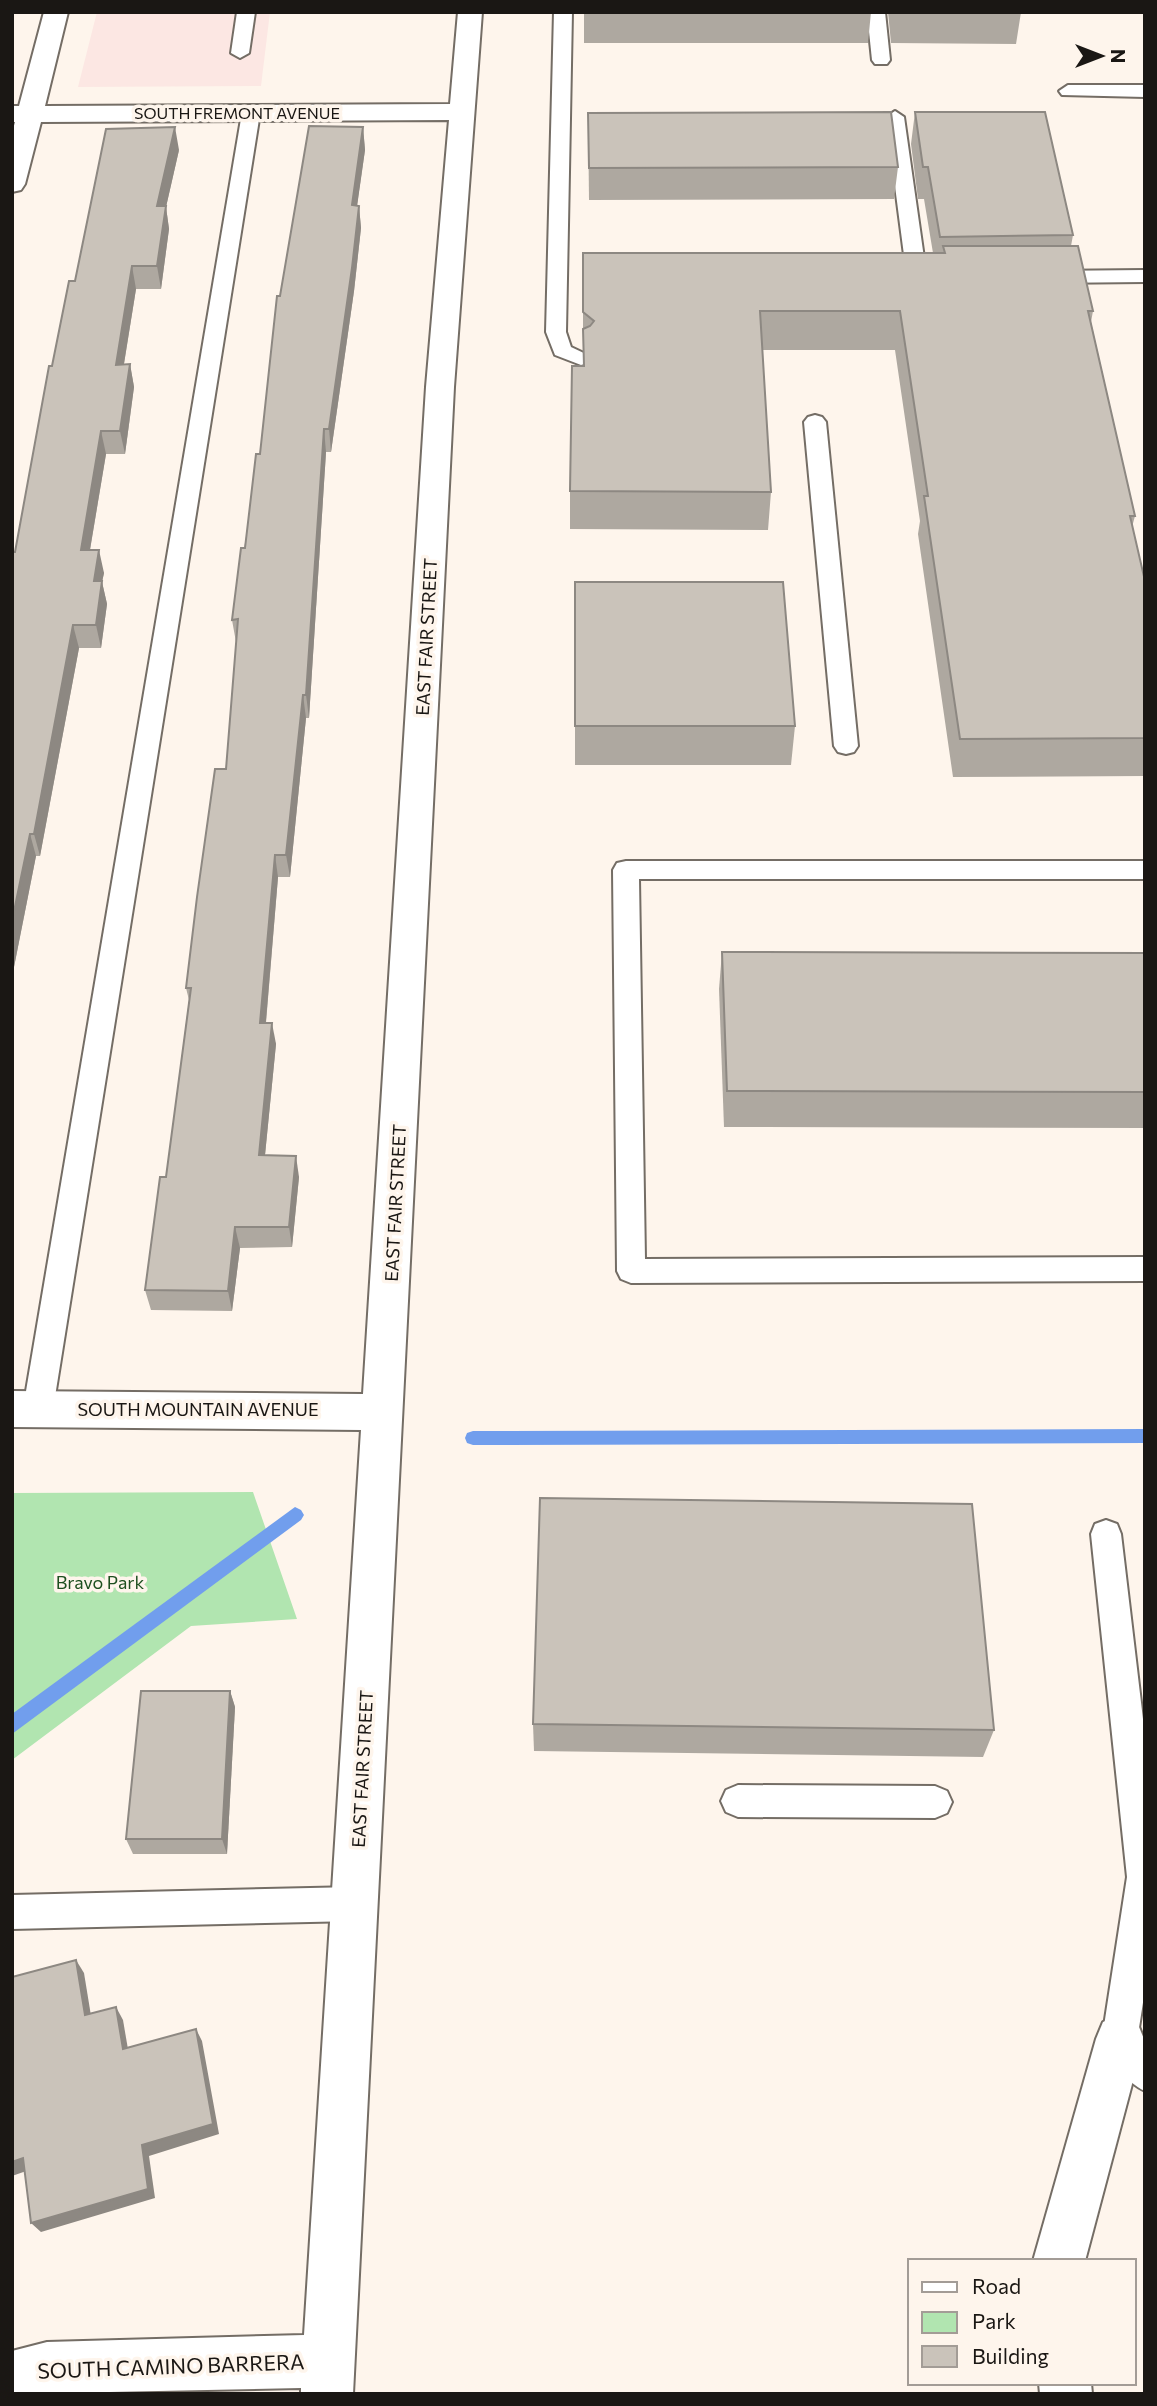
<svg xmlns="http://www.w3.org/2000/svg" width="1157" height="2406" viewBox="0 0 1157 2406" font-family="Commissioner,sans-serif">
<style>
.commercial{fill:#fce7e3}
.green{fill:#b1e5b0}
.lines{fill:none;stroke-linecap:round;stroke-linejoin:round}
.stream{fill:#719eed;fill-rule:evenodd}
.service-casing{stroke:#746d65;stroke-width:4}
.minor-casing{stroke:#746d65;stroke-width:4}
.service{fill:#fff;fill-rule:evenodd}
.minor{fill:#fff;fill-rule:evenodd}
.wall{fill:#aea8a0}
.shaded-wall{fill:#8d8882}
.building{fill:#cac3ba;stroke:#8d8882;stroke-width:2}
.labels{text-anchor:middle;stroke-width:7;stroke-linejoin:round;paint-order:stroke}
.far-street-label{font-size:16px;fill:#1a1714;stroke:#fef5ec}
.street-label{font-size:18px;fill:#1a1714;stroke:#fef5ec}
.park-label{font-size:18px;fill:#1d4f1f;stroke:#fef5ec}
.near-street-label{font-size:21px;fill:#1a1714;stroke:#fef5ec}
</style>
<rect width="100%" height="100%" fill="#fef5ec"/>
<!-- commercial -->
<path class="commercial" d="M97,12H270L261,86L78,87Z"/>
<!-- green -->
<path class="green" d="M253,1492L297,1619L191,1626L12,1760V1493Z"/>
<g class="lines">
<!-- stream -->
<g class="stream">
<path d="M1145,1429V1443L473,1445L467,1443L465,1438L467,1433L473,1431Z"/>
<path d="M295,1507L301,1510L304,1515L301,1520L12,1734V1714Z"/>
</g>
<defs>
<g id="service">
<path d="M237,12H255L249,53L240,58L231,53Z"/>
<path d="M554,12H572L566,332L571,347L588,355L591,359L588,363L581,365L555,355L546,332Z"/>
<path d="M867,12H885L890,60L887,64H875L872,60Z"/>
<path d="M1068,85H1145V97L1062,95L1059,91Z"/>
<path d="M251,107L260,113L53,1409L49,1418L38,1422L27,1418L23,1409L242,113Z"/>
<path d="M895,111L904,117L926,272L935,274L938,278L935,282H910L907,278L886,117Z"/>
<path d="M1145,270V282L1046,283L1039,281L1036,277L1039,273L1046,271Z"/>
<path d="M815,415L822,417L826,422L858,746L854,752L846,754L838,752L834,746L804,422L808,417Z"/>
<path d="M626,861H1145V879H639L645,1259L1145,1257V1281L631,1283L621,1279L617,1271L613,870L617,863Z"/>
<path d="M1106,1520L1117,1524L1121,1534L1145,1736V1990L1138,2034L1145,2043V2091C1125,2082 1111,2059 1102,2039L1127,1877L1091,1534L1095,1524Z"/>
<path d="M738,1785L935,1786L947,1791L952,1802L947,1813L935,1818L738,1817L726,1812L721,1801L726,1790Z"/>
<path d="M355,1887L367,1892L372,1904L367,1916L355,1921L12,1929V1895Z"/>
</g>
<g id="minor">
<path d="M44,12H68L45,106L450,104L458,12H482L454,387L353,2394H301V2388L12,2394V2351L47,2342L304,2335L361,1430L12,1427V1391L363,1394L426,387L449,120L41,122L25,184L21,190L12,192V133L15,122H12V106H19Z"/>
<path d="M1120,2015L1137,2022L1144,2039L1085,2261H1033L1096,2039L1103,2022Z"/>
<path d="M1039,2383H1091L1092,2394H1040Z"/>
</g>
</defs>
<!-- service casing -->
<use href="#service" class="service-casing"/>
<!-- minor casing -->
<use href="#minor" class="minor-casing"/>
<!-- service -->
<use href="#service" class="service"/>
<!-- minor -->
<use href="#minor" class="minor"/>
</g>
<!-- wall -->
<g class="wall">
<path d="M584,12H871L868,43H584Z"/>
<path d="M888,12H1021L1016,44L891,43Z"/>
<path d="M915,112L1073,235L1071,246L1093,311L1091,322L1135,516L1132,527L1145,581V776L953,777L918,534L920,521L895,350H762L771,492L768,530L570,529V491L583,366V253H933L924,199H918L911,144Z"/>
<path d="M588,113L898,167L894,199L589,200Z"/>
<path d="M363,127L365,150L357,205L359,206L361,228L354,291L331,452H326L309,718H306L290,877H278L266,1023L276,1044L265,1155L299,1177L292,1247L240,1248L232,1311L151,1310L145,1290L166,1177L189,1000L186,988L226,769L236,642L232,620L260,454L280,296Z"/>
<path d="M179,150L166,207L169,229L161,289H136L124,364H130L134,387L125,454H106L90,550L104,573L102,582L107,604L101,648H79L40,856H36L12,977V552H15L52,366L75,281Z"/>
<path d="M575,582L795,726L791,765H575Z"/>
<path d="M722,952L1145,953V1128L724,1127L719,989Z"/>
<path d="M230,1691L235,1707L227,1854H133L126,1839Z"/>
<path d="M533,1724L994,1730L983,1757L534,1751Z"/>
</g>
<!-- shaded-wall -->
<g class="shaded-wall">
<path d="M175,127L179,150L166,207L169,229L161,289L157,266V206Z"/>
<path d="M363,127L365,150L354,228L352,205Z"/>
<path d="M359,206L361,228L354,291L331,452L329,429Z"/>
<path d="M132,266L136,289L120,388L116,365Z"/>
<path d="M130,364L134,387L125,454L120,431Z"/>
<path d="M324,429L326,452L309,718L306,695Z"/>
<path d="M101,431L106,454L86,573L81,550Z"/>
<path d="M99,550L104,573L102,582L107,604L101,648L96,625L94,581Z"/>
<path d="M73,625L79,648L40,856L34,834Z"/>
<path d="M303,695L306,718L290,877L286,855Z"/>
<path d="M30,834L36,856L12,977V921Z"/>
<path d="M275,855L278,877L264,1044L260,1023Z"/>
<path d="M272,1023L276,1044L263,1175L259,1155Z"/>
<path d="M296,1156L299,1177L292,1247L289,1227Z"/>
<path d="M235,1227L240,1248L232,1311L228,1291Z"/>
<path d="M230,1691L235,1707L227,1854L222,1839Z"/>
<path d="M76,1960L84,1973L93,2028L85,2015Z"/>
<path d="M116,2007L123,2020L130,2061L123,2049Z"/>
<path d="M196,2029L202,2041L219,2134L149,2156L155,2198L41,2232L31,2223L142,2145Z"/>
<path d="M23,2158L32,2169L12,2176V2162Z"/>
</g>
<!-- building -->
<g class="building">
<path d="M891,112L898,167L589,168L588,113Z"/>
<path d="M915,112H1045L1073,235L940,237L928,167H923Z"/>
<path d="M309,126L363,127L352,205L359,206L352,268L329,429H324L306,695H303L286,855H275L260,1023H272L259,1155L296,1156L289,1227H235L228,1291L145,1290L160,1177H166L191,988H186L197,897L215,769H226L238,619L232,620L241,548H245L256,454H260L277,296H280Z"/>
<path d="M175,127L157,206H166L157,266H132L116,365L130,364L120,431H101L81,550H99L94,581H102L96,625H73L34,834H30L12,921V552H15L49,366H52L69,281H75L106,129Z"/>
<path d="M943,246H1078L1093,311H1088L1135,516H1130L1145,581V738L960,739L924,496H928L900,311H760L771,492L570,491L572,366H584L583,329L590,326L594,321L583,312V253H945Z"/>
<path d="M575,582H783L795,726H575Z"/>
<path d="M722,952L1145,953V1092L727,1091Z"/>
<path d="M540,1498L972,1504L994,1730L533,1724Z"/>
<path d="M141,1691H230L222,1839H126Z"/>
<path d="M76,1960L85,2015L116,2007L123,2049L196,2029L213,2124L142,2145L148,2189L31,2223L23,2158L12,2162V1977Z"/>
</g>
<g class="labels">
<!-- far-street labels -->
<g class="far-street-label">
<text x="237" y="119">SOUTH FREMONT AVENUE</text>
</g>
<!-- street labels -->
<g class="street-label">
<text transform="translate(427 637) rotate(-87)" y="6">EAST FAIR STREET</text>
<text transform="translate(396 1203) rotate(-87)" y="6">EAST FAIR STREET</text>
<text x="198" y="1416">SOUTH MOUNTAIN AVENUE</text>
<text transform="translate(363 1769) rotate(-87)" y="6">EAST FAIR STREET</text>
</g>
<!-- park labels -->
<g class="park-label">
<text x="100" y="1589">Bravo Park</text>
</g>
<!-- near-street labels -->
<g class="near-street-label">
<text transform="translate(171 2367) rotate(-2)" y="7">SOUTH CAMINO BARRERA</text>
</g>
</g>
<!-- border -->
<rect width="1157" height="2406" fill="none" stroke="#1a1714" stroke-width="28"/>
<!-- legend -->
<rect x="908" y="2259" width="228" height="126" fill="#fef5ec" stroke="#a39c96" stroke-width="2"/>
<rect x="922" y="2282" width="35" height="10" fill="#ffffff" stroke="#a39c96" stroke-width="2"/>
<text x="972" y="2294" font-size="21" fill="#1a1714">Road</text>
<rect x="922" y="2312" width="35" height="21" fill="#b1e5b0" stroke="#a39c96" stroke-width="2"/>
<text x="972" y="2329" font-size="21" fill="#1a1714">Park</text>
<rect x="922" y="2346" width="35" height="21" fill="#cac3ba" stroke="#a39c96" stroke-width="2"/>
<text x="972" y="2364" font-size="21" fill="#1a1714">Building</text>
<!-- north arrow -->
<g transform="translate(1101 56) rotate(90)" stroke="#fef5ec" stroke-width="5" paint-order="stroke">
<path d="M0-5L12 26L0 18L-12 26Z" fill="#1a1714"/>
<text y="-10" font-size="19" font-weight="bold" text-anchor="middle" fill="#1a1714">N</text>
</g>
</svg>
